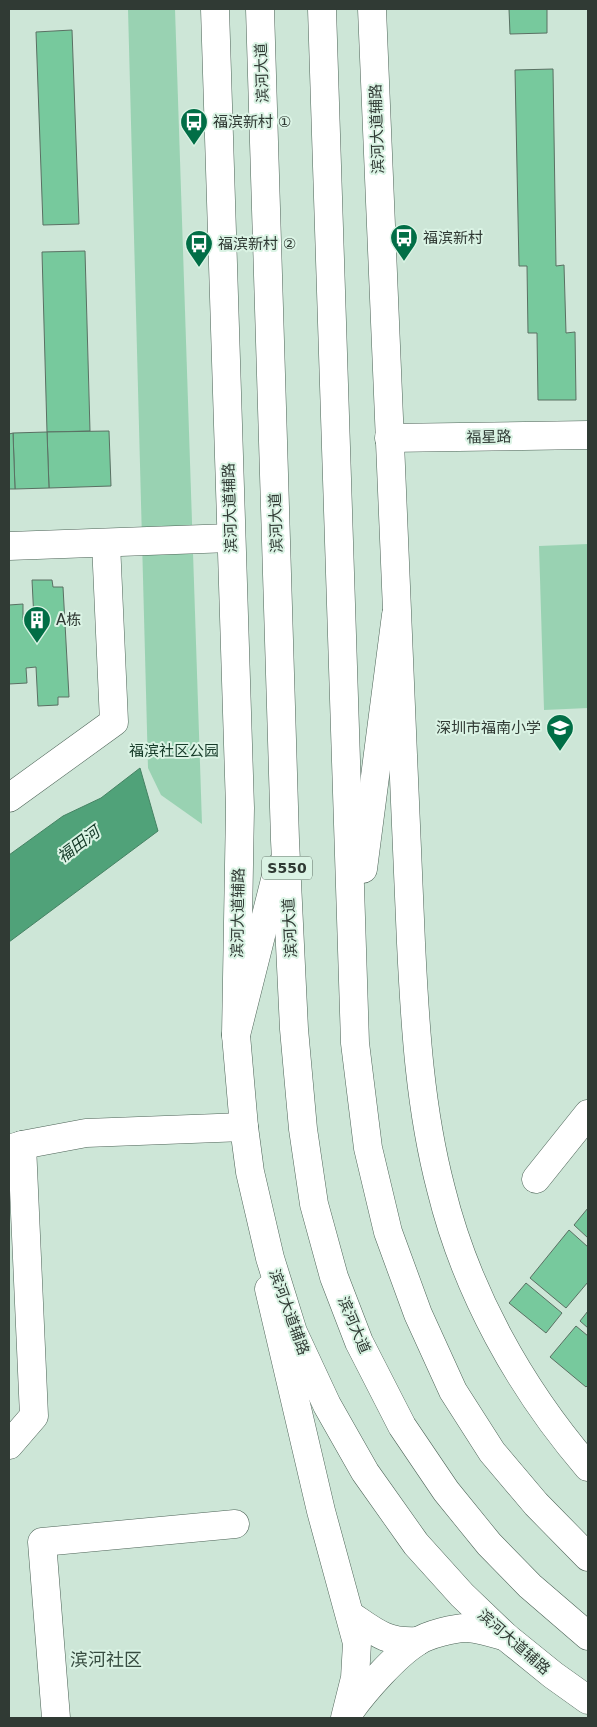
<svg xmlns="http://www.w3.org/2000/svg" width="597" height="1727" viewBox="0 0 597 1727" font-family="'DejaVu Sans','Noto Sans SC',sans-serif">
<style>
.green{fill:#99d2b2}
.water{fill:#50a279;stroke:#468364}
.building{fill:#77c99d;stroke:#5a7063}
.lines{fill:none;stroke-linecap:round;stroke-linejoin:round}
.minor-casing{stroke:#4d6357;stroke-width:29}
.major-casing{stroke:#4d6357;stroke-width:29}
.highway-casing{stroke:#4d6357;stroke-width:29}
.minor{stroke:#fff;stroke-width:28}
.major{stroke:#fff;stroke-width:28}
.highway{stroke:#fff;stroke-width:28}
.labels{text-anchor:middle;stroke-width:4;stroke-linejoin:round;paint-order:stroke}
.shield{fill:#daf3e4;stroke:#637269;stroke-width:1}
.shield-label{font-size:14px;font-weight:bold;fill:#303a34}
.street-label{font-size:15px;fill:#303a34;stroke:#daf3e4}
.poi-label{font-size:15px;fill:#303a34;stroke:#daf3e4;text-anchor:start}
.park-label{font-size:15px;fill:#163b29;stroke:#daf3e4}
.water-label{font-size:16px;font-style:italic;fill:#123725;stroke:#daf3e4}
.quarter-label{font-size:18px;fill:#374c40;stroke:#daf3e4}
</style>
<rect width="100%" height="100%" fill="#cde6d7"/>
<!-- green -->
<g class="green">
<path d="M128,9H175L202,824L161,795L148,768Z"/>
<path d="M588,544V708L544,710L539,546Z"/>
</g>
<!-- water -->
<path class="water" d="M140,768L158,831L9,942V855L63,816L101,798Z"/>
<!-- building -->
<g class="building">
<path d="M509,9H547V33L510,34Z"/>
<path d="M72,30L79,224L43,225L36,32Z"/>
<path d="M553,69L556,266L564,265L566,333L575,332L576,400H538L537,333H528L527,266H519L515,70Z"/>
<path d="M85,251L90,431L47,432L42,252Z"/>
<path d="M109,431L111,486L49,488L47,432Z"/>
<path d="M47,432L49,488L15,489L13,433Z"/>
<path d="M13,433L15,489H9V434Z"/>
<path d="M32,580H52L53,587H63L69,697H58V705L38,706L36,667L26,668L27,683L9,684V605L23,604V620H34Z"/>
<path d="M588,1208V1238L574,1225Z"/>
<path d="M569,1230L588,1247V1282L566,1308L530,1278Z"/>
<path d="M526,1283L562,1313L546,1333L509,1303Z"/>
<path d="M588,1311V1328L580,1321Z"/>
<path d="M576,1326L588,1336V1385L586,1387L550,1357Z"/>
</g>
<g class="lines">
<defs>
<g id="minor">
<path d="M9,546L231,538"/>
<path d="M9,798L114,722L106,543"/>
<path d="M9,1149L22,1145L86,1133L244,1127"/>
<path d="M536,1179L588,1114"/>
<path d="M269,1289L321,1511L357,1643L355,1678L345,1718"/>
<path d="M9,1445L34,1416L22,1145"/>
<path d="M350,1615C375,1632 386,1643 418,1641"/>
<path d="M350,1711C365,1690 396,1655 417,1642C426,1635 457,1627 468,1628C481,1629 493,1633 506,1637"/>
<path d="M56,1718L42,1542L235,1524"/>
</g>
<g id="major">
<path d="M215,9L240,808L236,1035L244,1127L250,1172L270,1258L293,1332L327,1405L365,1472L416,1544L462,1595L506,1637L553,1675L588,1700"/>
<path d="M372,9C382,257 391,506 403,755C406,817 408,880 411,943C415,1026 420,1109 441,1189C466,1291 520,1388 588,1467"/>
<path d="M389,438L588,435"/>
</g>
<g id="highway">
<path d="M260,9L285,840L294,1029L303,1129L314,1204L334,1277L359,1342L402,1426L446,1491L489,1544L530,1586L588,1636"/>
<path d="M322,9L355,1043L368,1148L388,1232L418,1314L453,1391L492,1452L536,1504L588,1557"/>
<path d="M363,869L396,615"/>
<path d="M236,1035L278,868"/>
</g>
</defs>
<!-- minor casing -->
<use href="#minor" class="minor-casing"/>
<!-- major casing -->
<use href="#major" class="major-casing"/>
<!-- highway casing -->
<use href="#highway" class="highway-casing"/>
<!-- minor -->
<use href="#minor" class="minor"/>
<!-- major -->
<use href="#major" class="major"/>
<!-- highway -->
<use href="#highway" class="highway"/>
</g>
<!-- icons -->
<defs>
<symbol id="bus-pin" viewBox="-11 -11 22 30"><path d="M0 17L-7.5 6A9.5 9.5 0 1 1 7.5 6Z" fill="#016e46" stroke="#daf3e4"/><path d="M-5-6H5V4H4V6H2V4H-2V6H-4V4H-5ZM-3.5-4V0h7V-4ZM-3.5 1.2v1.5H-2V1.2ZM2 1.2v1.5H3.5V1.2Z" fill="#fff"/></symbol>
<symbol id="building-pin" viewBox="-11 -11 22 30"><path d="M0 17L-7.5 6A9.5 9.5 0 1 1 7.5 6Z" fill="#016e46" stroke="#daf3e4"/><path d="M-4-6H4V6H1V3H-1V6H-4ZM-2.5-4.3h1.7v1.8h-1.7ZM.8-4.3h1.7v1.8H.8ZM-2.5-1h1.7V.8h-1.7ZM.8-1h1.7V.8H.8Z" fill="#fff"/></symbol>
<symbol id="school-pin" viewBox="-11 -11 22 30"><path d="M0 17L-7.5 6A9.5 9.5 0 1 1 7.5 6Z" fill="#016e46" stroke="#daf3e4"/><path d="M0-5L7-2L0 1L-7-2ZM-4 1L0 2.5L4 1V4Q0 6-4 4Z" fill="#fff"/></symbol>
</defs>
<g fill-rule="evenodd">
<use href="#bus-pin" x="178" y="106" width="32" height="43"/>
<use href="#bus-pin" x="388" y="222" width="32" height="43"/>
<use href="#bus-pin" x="183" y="228" width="32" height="43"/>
<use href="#building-pin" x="21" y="604" width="32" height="43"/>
<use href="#school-pin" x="544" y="712" width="32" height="43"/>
</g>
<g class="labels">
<!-- shield labels -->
<rect class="shield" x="262" y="856.5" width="50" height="23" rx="4"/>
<g class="shield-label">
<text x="287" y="873">S550</text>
</g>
<!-- street labels -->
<g class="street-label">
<text transform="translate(262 73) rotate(-92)" y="5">滨河大道</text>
<text transform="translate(377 129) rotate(-92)" y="5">滨河大道辅路</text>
<text transform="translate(489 437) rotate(-1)" y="5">福星路</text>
<text transform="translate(230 508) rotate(-92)" y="5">滨河大道辅路</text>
<text transform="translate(276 523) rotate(-92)" y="5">滨河大道</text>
<text transform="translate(238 913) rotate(-89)" y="5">滨河大道辅路</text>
<text transform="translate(290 928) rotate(-93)" y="5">滨河大道</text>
<text transform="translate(289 1312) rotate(70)" y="5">滨河大道辅路</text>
<text transform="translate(354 1325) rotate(67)" y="5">滨河大道</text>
<text transform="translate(514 1642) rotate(41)" y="5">滨河大道辅路</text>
</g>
<!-- poi labels -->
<g class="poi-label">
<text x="213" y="127">福滨新村 ①</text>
<text x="423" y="243">福滨新村</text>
<text x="218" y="249">福滨新村 ②</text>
<text x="56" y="625">A栋</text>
<text x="541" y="733" text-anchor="end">深圳市福南小学</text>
</g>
<!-- park labels -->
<g class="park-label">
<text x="174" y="756">福滨社区公园</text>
</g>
<!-- water labels -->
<g class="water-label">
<text transform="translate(78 844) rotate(-37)" y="6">福田河</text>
</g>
<!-- quarter labels -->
<g class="quarter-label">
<text x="106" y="1666">滨河社区</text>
</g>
</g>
<!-- border -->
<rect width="597" height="1727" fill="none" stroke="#303a34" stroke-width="20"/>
</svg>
